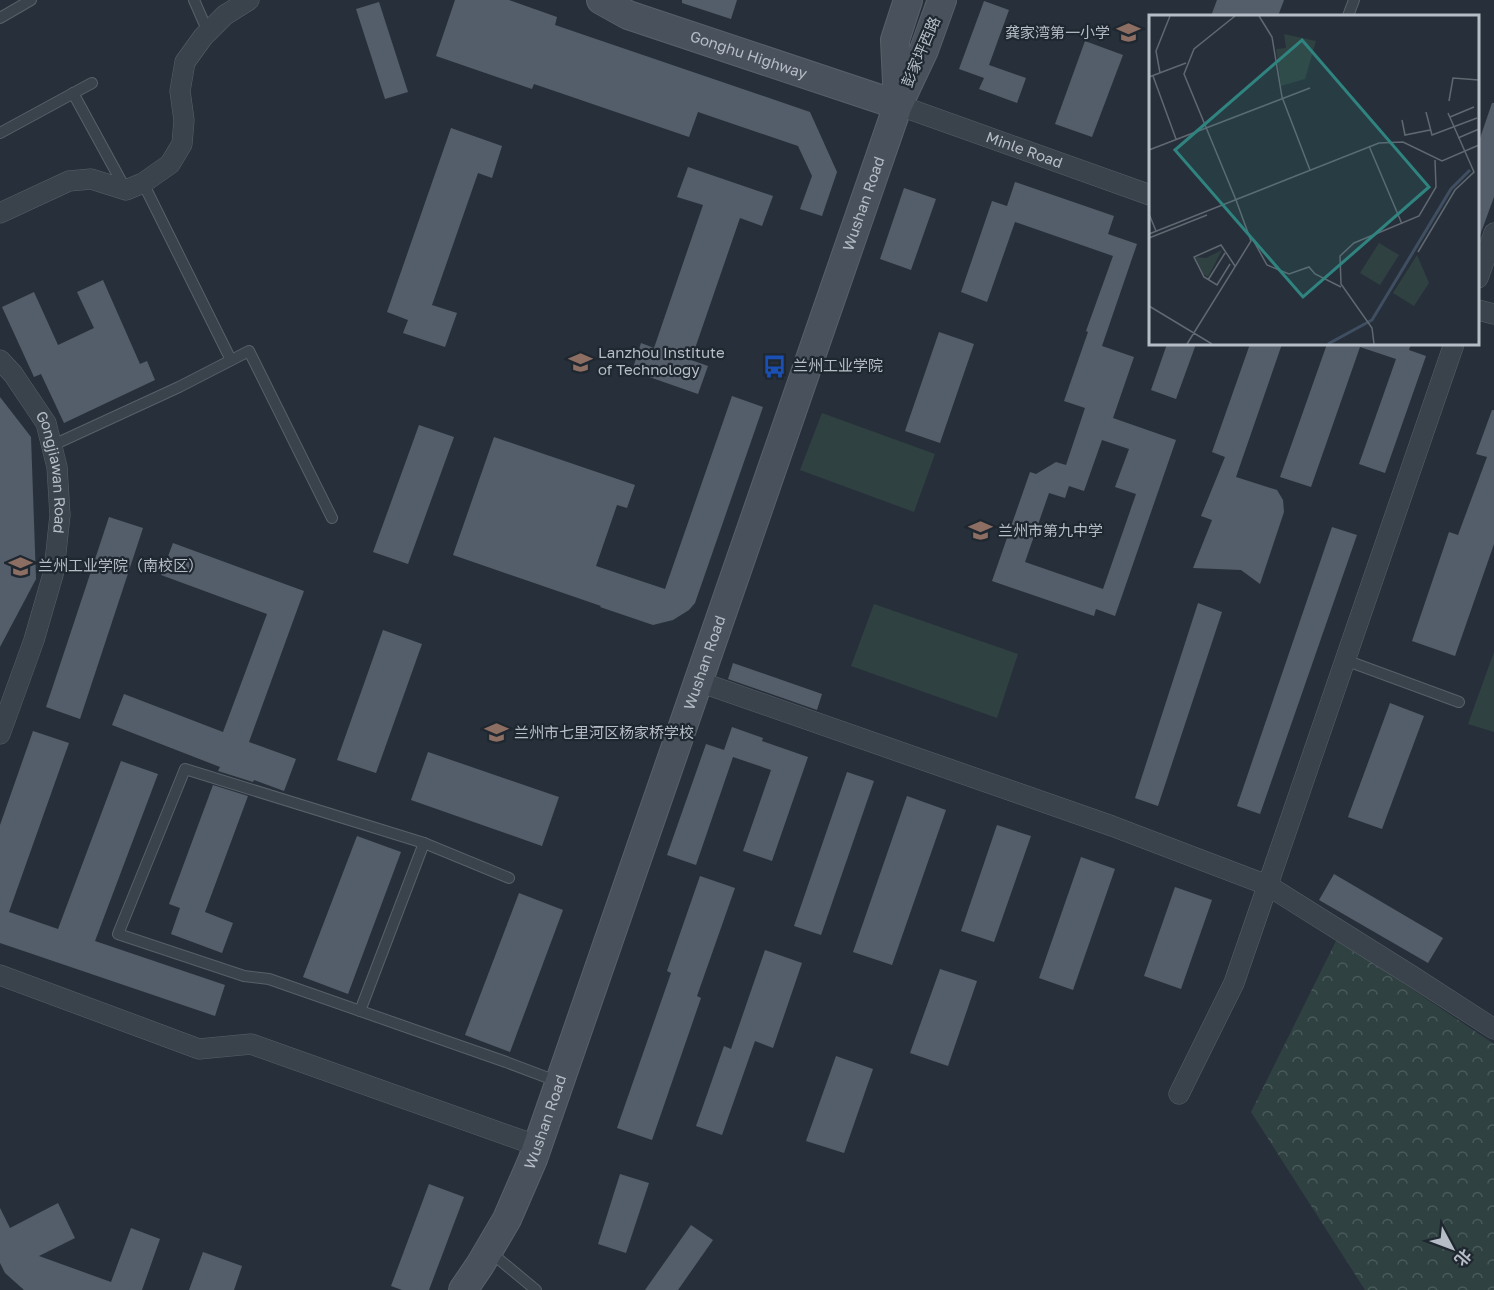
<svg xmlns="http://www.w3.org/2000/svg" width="1494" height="1290" viewBox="0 0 1494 1290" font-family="'Golos Text','Noto Sans SC',sans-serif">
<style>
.park{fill:url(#park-crowns)}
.pitch{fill:#2f4141}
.building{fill:#545e6a;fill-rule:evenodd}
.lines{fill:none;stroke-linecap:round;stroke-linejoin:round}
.service-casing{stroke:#586069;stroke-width:12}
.minor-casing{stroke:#586069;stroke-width:21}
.secondary-casing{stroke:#586069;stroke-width:30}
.service{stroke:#3a424b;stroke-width:10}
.minor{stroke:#3a424b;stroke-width:20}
.secondary{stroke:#49515d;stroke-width:28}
.labels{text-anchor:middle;stroke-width:4.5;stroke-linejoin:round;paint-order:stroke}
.poi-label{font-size:15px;fill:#b6bdc6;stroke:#1f2730;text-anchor:start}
.street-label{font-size:15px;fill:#b6bdc6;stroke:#1f2730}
.inset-river{fill:none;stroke:#3f4f61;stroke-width:3}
.inset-road{fill:none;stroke:#606872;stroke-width:1.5}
.view{fill:#308480;fill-opacity:0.15;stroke:#308480;stroke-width:3}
.inset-edge{fill:none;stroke:#b6bdc6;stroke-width:3}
</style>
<defs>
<pattern id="park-crowns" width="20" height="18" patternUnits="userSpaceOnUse" patternTransform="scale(1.5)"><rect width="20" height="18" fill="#2f4141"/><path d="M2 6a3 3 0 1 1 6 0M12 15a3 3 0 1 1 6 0" fill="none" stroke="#4b5a5b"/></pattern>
</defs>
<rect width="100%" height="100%" fill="#27303a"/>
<!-- park -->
<path class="park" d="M1337,939L1494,1044V1290H1365L1251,1112Z"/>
<!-- pitch -->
<g class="pitch">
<path d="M822,413L935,454L914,512L800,470Z"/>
<path d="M874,604L1018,654L997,718L851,666Z"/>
<path d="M1494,652V732L1468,724Z"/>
</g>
<!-- building -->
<g class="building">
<path d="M455,0H509L557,17L555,25L810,112L837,172L822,216L800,209L812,176L798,146L698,112L689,137L534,84L532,89L436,56Z"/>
<path d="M682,0H737L731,19L682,3Z"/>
<path d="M1217,0H1284L1278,16H1211Z"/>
<path d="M984,1L1009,10L989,65L1026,78L1017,103L979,89L984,78L959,69Z"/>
<path d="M379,2L408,92L385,99L356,9Z"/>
<path d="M1085,41L1123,55L1092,137L1055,124Z"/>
<path d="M1492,103H1494V197L1479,238L1478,237V144Z"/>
<path d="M451,128L502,146L492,178L478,173L432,305L457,313L445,347L403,333L408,320L387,312Z"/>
<path d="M688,167L773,196L762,226L740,218L691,360L708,366L698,394L632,371L641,343L654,348L703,205L677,197Z"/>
<path d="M1015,182L1114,216L1108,234L1137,244L1102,346L1134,357L1113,418L1176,440L1115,616L1096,609L1094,616L992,581L1030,472L1036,474L1056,462L1066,465L1085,408L1064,401L1088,332L1086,331L1113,256L1015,222L987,302L961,292L992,201L1007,206ZM1102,440L1129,449L1115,487L1136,494L1103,589L1025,562L1049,493L1065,498L1069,486L1084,491Z"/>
<path d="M904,188L936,199L911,270L880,259Z"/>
<path d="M103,280L140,364L147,361L155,380L64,423L41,374L34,377L2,307L34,292L58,345L94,328L77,292Z"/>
<path d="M939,332L974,344L940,443L905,431Z"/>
<path d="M1167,344H1196L1176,399L1151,390Z"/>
<path d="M1250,344H1282L1236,477L1277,490L1283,500L1284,512L1260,584L1241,570L1193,568L1212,520L1201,516L1225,457L1212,452Z"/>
<path d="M1327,344H1411L1409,350L1426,356L1385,473L1359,464L1396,359L1360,347L1311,487L1280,477Z"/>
<path d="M732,396L763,407L695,603L689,610L673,620L653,625L600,607L601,606L453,555L494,437L635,485L627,508L617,505L596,566L665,589Z"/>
<path d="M0,397L31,437L36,579L0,647Z"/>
<path d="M1492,410H1494V544L1455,656L1412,641L1449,532L1458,535L1487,457L1476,454Z"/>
<path d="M419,425L454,437L408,564L373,552Z"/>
<path d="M109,517L143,528L80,719L46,707Z"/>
<path d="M1332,527L1357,535L1260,814L1237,806Z"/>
<path d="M173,543L304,591L249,742L296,759L284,791L254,780L253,782L218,771L220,767L112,725L124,694L223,732L267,614L161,575Z"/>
<path d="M1198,603L1222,612L1158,806L1135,798Z"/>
<path d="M383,630L422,644L376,773L337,760Z"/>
<path d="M733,663L822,694L817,710L728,679Z"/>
<path d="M1390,703L1424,716L1382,829L1348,817Z"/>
<path d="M732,727L763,738L762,741L808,757L772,861L743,851L771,770L733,757L696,865L667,855L706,744L724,750Z"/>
<path d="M33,731L69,743L9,912L58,929L121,761L158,774L95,941L225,985L215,1016L0,943V825Z"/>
<path d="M428,752L559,797L542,846L411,800Z"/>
<path d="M847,772L874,781L821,935L794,926Z"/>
<path d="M213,785L248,796L205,912L233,923L222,953L171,934L180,908L169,904Z"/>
<path d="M907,796L946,810L892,965L853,952Z"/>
<path d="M997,825L1031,836L994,942L961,931Z"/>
<path d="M357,836L401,852L348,994L303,977Z"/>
<path d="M1081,857L1115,869L1073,990L1039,978Z"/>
<path d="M1334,874L1443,938L1428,963L1319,900Z"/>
<path d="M700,876L735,888L697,996L701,998L652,1140L617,1128L671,973L667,971Z"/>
<path d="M1175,887L1212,900L1181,989L1144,976Z"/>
<path d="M519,893L563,910L510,1052L465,1035Z"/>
<path d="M765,950L802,963L773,1048L755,1041L722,1135L696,1126L724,1046L731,1049Z"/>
<path d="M940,969L977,981L948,1066L910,1053Z"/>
<path d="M836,1056L873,1069L844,1153L806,1141Z"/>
<path d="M620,1174L649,1183L626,1253L598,1244Z"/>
<path d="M429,1184L464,1197L429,1290H402L391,1286Z"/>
<path d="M58,1203L75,1238L39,1256L111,1282L131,1228L160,1239L142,1290H24L5,1273L0,1263V1208L10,1228Z"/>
<path d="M691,1225L713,1240L678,1290H645Z"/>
<path d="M203,1252L242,1266L234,1290H189Z"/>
</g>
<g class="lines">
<defs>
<g id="service">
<path d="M194,0L208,32"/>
<path d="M1348,16L1354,0"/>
<path d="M0,18L31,0"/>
<path d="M73,93L126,190"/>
<path d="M0,133L92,83"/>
<path d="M143,183L231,360"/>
<path d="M51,446L179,387L249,351L332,518"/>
<path d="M1345,660L1459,702"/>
<path d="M424,843L185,769L118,934L244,976L269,979L506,1062L559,1082"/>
<path d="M360,1011L424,843L509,878"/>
<path d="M489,1251L536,1290"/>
</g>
<g id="minor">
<path id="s1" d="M898,105L1150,195"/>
<path d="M0,213L69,181L91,179L126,190L143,183L170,164L182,144L184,120L180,91L185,62L203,37L225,15L249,0"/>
<path d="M1478,278L1494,233"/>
<path d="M1478,310L1494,314"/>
<path id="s2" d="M0,360L13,374L46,423L57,467L60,515L54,571L34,640L0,734"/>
<path d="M697,681L1112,826L1267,885L1412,976L1494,1029"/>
<path d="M0,975L199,1049L251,1044L538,1146"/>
<path d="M1179,1094L1234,983L1454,344"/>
</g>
<g id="secondary">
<path id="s3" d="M601,0L628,15L898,105"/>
<path d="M898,103L895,40L908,0"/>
<path id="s4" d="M463,1290L480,1265L507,1219L533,1159L898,105L924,50L942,0"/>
</g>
</defs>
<!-- service casing -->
<use href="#service" class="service-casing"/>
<!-- minor casing -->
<use href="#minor" class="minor-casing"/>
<!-- secondary casing -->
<use href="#secondary" class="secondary-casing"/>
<!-- service -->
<use href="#service" class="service"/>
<!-- minor -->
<use href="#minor" class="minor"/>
<!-- secondary -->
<use href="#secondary" class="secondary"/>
</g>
<!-- icons -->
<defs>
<symbol id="school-bare" viewBox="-9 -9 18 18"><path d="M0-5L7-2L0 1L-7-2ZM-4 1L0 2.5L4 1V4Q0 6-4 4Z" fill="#8d6e63" stroke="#1f2730" stroke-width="2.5" paint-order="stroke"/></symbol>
<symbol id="bus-bare" viewBox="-9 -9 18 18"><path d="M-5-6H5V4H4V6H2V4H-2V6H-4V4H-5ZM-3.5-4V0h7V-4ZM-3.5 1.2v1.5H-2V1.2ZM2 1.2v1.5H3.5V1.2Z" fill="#1a4fb4" stroke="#1f2730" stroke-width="2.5" paint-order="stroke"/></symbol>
<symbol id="university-bare" viewBox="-9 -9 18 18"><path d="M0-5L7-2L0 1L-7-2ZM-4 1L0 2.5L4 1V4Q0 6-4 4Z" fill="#8d6e63" stroke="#1f2730" stroke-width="2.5" paint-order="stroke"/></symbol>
</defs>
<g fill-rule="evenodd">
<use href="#school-bare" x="1112" y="16" width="33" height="33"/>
<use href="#school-bare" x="564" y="346" width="33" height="33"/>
<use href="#bus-bare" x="758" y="350" width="33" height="33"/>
<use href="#school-bare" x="964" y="514" width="33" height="33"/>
<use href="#university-bare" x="4" y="550" width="33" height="33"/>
<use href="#school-bare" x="480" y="716" width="33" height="33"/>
</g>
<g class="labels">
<!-- poi labels -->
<g class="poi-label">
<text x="1110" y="38" text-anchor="end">龚家湾第一小学</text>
<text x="598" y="358">Lanzhou Institute<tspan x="598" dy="17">of Technology</tspan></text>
<text x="793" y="371">兰州工业学院</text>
<text x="998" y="536">兰州市第九中学</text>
<text x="38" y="571">兰州工业学院（南校区）</text>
<text x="514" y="738">兰州市七里河区杨家桥学校</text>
</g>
<!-- street labels -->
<g class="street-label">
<text transform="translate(921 52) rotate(-67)" y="5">彭家坪西路</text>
<text dy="5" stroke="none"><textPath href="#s3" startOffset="158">Gonghu Highway</textPath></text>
<text dy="5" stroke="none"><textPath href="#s1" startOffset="134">Minle Road</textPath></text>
<text dy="5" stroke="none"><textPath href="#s4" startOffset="1160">Wushan Road</textPath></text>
<text dy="5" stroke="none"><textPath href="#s2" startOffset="128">Gongjiawan Road</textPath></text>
<text dy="5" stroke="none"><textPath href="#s4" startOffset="674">Wushan Road</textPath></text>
<text dy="5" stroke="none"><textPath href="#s4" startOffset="188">Wushan Road</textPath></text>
</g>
</g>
<!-- overview -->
<g transform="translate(1149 15)">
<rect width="330" height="330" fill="#27303a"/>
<path d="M135,19L167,26L156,64L132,71L127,34L137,33ZM73,235L59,262L54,259L46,242L57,243Z" fill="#2f4141"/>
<path d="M230,228L250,240L231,270L211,258ZM268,240L280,268L265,291L244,278Z" fill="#2f4141"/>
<path class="inset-river" d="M179,329L223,305L302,174L321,155"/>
<path class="inset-road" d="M86,1L45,34L35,59L87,185M110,1L123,22L133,82L161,155M11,58L7,36L21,1M4,61L27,124M0,62L37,48M300,86L304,63L330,65M277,97L283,120L328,103M301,102L325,92M253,105L256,120L281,115M309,123L330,114M220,131L253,209M0,135L161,73M0,199L7,216M0,219L230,128L254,127L293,146L330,130M0,223L58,200M103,223L118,250L140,259L160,252L166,259L192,272M269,237L306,175L325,157L299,98M81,249L68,270L55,262L45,242L72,230L86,251M59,265L76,238M0,291L63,329M38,329L102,226L87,185M225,329L223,313L192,269L191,241L205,228L270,201L287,172L286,145"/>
<path class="view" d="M153,25L280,172L154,282L26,135Z"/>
<rect width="330" height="330" class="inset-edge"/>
</g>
<!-- north arrow -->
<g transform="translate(1452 1248) rotate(131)" stroke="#1f2730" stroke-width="4.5" paint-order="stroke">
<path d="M0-4.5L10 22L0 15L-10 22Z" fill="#b6bdc6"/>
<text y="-9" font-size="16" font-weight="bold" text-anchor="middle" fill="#b6bdc6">北</text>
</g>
</svg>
